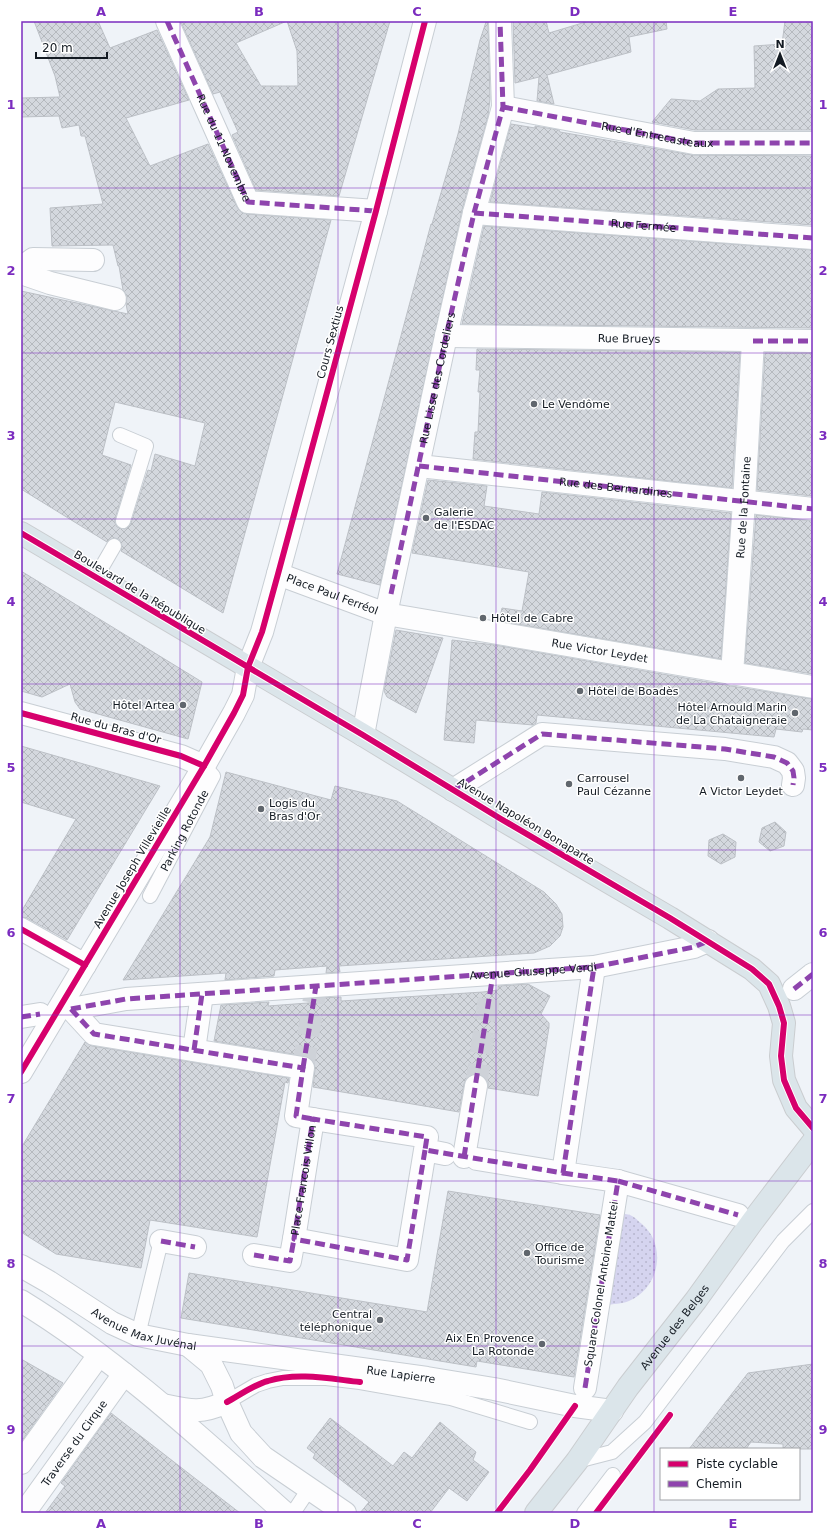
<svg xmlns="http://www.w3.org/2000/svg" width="834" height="1534" viewBox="0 0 834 1534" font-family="'DejaVu Sans',sans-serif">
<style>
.grass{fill:url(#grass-dots)}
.building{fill:url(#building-cross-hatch);stroke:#bcc0c6;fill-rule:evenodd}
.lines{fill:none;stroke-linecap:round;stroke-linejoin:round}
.street-tunnel{stroke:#ced2d8;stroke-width:22;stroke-dasharray:22 11;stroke-linecap:butt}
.lane-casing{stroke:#c8ced4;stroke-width:16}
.street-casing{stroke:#c8ced4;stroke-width:24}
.secondary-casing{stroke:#c8ced4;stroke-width:24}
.primary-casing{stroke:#cacdd0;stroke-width:24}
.lane{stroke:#fdfdfe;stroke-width:14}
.street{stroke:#fdfdfe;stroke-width:22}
.secondary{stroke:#fdfdfe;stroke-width:22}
.primary{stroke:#dbe5ea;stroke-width:22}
.quiet{stroke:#8e44ad;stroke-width:5;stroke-dasharray:10 5;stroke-linecap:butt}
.cycleway-casing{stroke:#fff;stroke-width:8}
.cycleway{stroke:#d6006c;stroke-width:6}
.grid{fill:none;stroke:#7b2cbf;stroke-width:1;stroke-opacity:0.55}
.poi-dot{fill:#60666d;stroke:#fff;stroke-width:1.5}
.labels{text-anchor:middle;stroke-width:3;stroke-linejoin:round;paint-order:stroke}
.street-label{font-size:11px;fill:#131a22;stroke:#fff}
.poi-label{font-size:11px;fill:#131a22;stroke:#fff;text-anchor:start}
.neatline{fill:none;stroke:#7b2cbf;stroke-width:1.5}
.grid-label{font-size:13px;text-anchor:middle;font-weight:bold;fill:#7b2cbf}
</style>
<defs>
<pattern id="grass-dots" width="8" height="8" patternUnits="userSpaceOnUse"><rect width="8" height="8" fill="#d5d4ef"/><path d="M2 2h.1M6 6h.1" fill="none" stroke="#b6b5cd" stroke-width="1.8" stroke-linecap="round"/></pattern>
<pattern id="building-cross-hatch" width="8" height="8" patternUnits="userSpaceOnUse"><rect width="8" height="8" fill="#d4d8de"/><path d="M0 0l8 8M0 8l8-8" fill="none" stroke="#b5b9be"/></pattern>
</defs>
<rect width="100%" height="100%" fill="#eff3f8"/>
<!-- grass -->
<path class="grass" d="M621,1213C624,1214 629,1214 632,1216C636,1218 639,1222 642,1224C667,1245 660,1288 629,1301C622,1304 613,1304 605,1305Z"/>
<!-- building -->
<g class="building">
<path d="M34,21H98L110,48L157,30L189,100L126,118L150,166L208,144L237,207L241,212L247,214L331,220L223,613L121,551L122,546L119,539L114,538L107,542L21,489V291L128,314L126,304L127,296L123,290L119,266H118L113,245L52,246L50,208L103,204L85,136H81L79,125L62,128L59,116L21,117V98L60,97L55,76ZM115,402L205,423L195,466L155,454L151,471L148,470L131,523L128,527L125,529L117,527L115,523V519L131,465L102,455Z"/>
<path d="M183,21H287L236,43L261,86H298L297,51L287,21H390L339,196L256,190L232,135L238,132L220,92L213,94L181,22Z"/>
<path d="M513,21H546L549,33L589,21H666L667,29L629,37L631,52L547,75L554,104L537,101L539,77L515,83Z"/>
<path d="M785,21H813V130H695L652,122L671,99L700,101L718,89L755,88L754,46L782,44Z"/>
<path d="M486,22H488L490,99L488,116L462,210L380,585L337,574L431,224H432L458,134L480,40Z"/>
<path d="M511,124L535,128V126L559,130L560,132L692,155L813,156V225L490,202Z"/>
<path d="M484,226L813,250V328L462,324Z"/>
<path d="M477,349L740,352L732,488L473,459L475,432H478L480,392H478L480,370H476Z"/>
<path d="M765,353H813V496L757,490Z"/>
<path d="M428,480L487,486L484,506L539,514L542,492L731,513L721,659L499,621L502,608L522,611L529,572L412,553Z"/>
<path d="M756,515L813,521V674L745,663Z"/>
<path d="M21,571L202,682L188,739L80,709L75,702L70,684L42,697L21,691Z"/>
<path d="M396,630L443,638L416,713L387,697L384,691Z"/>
<path d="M452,640L495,645L731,686L813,699V730L803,729L802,732L776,729L774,737L537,715L536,723L533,725L476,720L474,743L444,740Z"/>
<path d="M21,746L160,786L67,940L27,918L21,917V912L76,819L21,802Z"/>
<path d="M226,772L331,800L335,786L397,801L544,892L556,904L562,914L563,927L560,936L550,946L534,953L339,966L340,972L326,973L327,966L275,970L274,976L225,980L226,973L123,980L210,837Z"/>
<path d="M775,822L786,832L784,846L770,851L759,842L762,828Z"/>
<path d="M723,834L736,842L735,857L721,864L708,856L709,840Z"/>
<path d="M528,984L550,996L541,1014L549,1023V1027L538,1096L488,1088V1082L484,1077L478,1074H472L467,1078L464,1084L459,1112L313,1087L315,1069L314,1063L311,1058L305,1056L214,1041L221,1005L269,1002L268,1006L321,1002V998L341,997V1001L483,992L498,990V986Z"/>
<path d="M85,1042L92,1046L289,1078L288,1083L285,1082L257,1237L150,1220L141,1268L56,1254L21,1232V1148Z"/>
<path d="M448,1191L600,1215L574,1377L477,1361L476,1367L181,1318L189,1273L427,1312Z"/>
<path d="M21,1359L63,1383L21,1442Z"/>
<path d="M813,1364V1449H783V1444L751,1442L746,1449H689L748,1373Z"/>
<path d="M111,1413L192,1476L240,1513H45L65,1486L61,1483Z"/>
<path d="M330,1418L393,1466L404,1452L412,1458L440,1422L476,1452L473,1460L489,1472L467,1501L449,1488L430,1513H360L369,1502L313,1458L315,1454L307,1448Z"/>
</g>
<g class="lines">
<!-- street-tunnel -->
<g class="street-tunnel">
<path d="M303,1068L316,986"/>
<path d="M476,1086L490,991"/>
</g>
<defs>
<g id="lane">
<path d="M120,435L146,446L123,521"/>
<path d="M96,577L114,546"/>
<path id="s1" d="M150,896L213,776L204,766"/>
<path d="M138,1335L161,1241"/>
<path d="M227,1402L256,1385L268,1381L283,1378H326L360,1382L451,1398L530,1422"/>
<path d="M577,1461L612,1452L645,1422L783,1241L813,1211"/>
<path d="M293,1513L309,1489"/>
<path d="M584,1513L613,1475"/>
</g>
<g id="street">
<path d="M167,21L248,202L376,211"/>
<path d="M503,107L694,143H813"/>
<path d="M474,213L813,238"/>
<path d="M21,268L33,259L93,260"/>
<path d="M21,273L50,283L115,299"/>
<path id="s2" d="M446,336L813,341"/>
<path d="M419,466L813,509"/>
<path id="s3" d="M278,574L386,614L813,687"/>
<path id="s4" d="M732,674L744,502L753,341"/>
<path d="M21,713L181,756L204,766"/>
<path d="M363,735L386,614L446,336L474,213L503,107L500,21"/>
<path d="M453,790L542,734L725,749L774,757L787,763L793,771L794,778L793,785"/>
<path d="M21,929L85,965"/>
<path d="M794,989L813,974"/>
<path id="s5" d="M71,1009L126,999L594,967L694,947L708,941"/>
<path d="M71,1009L94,1034L303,1068L296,1116L313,1119"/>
<path d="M21,1017L40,1014"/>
<path d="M194,1050L202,994"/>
<path d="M21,1072L204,766L234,713L243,695L248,667L262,632L278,574L376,211L425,21"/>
<path d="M425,1150L407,1260L294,1239L313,1119L427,1137L425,1150L445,1154"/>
<path d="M464,1157L476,1086"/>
<path d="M477,1159L563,1173L594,967"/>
<path d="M563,1173L618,1181L585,1388"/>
<path d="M618,1181L738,1215"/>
<path d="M161,1241L195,1247"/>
<path d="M254,1255L290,1261L294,1239"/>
<path d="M163,1405C191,1411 200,1414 227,1402"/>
<path d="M21,1463L99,1355"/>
<path id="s6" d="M24,1513L124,1374"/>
</g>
<g id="secondary">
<path id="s7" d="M21,1266L49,1282L112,1323L138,1335L188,1345L427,1378L494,1389L575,1406L612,1411"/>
<path d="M21,1301C117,1360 201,1438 285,1513"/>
<path d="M188,1345L211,1364L222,1386L227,1402L241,1433L263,1457L345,1513"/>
</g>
<g id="primary">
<path d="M21,533L363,735L501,819L670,918L752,969L769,984L779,1006L784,1023L781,1056L784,1080L796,1108L813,1128"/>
<path id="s8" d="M536,1513L577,1461L628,1387L696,1300L752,1222L813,1142"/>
</g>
</defs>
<!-- lane casing -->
<use href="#lane" class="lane-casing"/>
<!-- street casing -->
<use href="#street" class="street-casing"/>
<!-- secondary casing -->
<use href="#secondary" class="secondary-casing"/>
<!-- primary casing -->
<use href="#primary" class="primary-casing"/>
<!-- lane -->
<use href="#lane" class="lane"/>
<!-- street -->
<use href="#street" class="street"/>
<!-- secondary -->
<use href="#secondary" class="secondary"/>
<!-- primary -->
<use href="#primary" class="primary"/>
<!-- quiet -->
<g class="quiet">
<path id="s9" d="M167,21L248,202L376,211"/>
<path id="s10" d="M503,107L694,143H813"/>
<path id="s11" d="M474,213L813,238"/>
<path d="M753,341H813"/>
<path id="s12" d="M419,466L813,509"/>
<path id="s13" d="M391,594L446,336L474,213L503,107L500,21"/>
<path d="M453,790L542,734L725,749L774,757L787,763L793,771L794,778L793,785"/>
<path d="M794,989L813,974"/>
<path d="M71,1009L126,999L594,967L694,947L708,941"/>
<path d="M71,1009L94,1034L303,1068L296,1116L313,1119"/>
<path d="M21,1017L40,1014"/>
<path d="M194,1050L202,994"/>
<path d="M303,1068L316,986"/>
<path id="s14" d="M425,1150L407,1260L294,1239L313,1119L427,1137L425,1150L563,1173L594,967"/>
<path d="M464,1157L493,974"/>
<path d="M563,1173L618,1181L585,1388"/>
<path d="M618,1181L738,1215"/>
<path d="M161,1241L195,1247"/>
<path d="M254,1255L290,1261L294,1239"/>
</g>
<defs>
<g id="cycleway">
<path d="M21,533L363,735L501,819L670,918L752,969L769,984L779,1006L784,1023L781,1056L784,1080L796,1108L813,1128"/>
<path d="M21,713L181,756L204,766"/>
<path d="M21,929L85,965"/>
<path d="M21,1072L204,766L234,713L243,695L248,667L262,632L278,574L376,211L425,21"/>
<path d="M227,1402C240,1395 255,1384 268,1381C297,1372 331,1379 360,1382"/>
<path d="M497,1513L530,1470L575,1406"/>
<path d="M596,1513L670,1415"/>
</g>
</defs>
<!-- cycleway casing -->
<use href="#cycleway" class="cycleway-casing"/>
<!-- cycleway -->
<use href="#cycleway" class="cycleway"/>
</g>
<!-- grid -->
<path class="grid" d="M180,21V1513M338,21V1513M496,21V1513M654,21V1513M21,188H813M21,353H813M21,519H813M21,684H813M21,850H813M21,1015H813M21,1181H813M21,1346H813"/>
<!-- markers -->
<g class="poi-dot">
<circle cx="534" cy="404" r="4"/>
<circle cx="426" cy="518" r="4"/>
<circle cx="483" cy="618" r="4"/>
<circle cx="580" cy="691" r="4"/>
<circle cx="183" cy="705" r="4"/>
<circle cx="795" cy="713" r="4"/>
<circle cx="741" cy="778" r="4"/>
<circle cx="569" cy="784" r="4"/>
<circle cx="261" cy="809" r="4"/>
<circle cx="527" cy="1253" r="4"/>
<circle cx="380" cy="1320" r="4"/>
<circle cx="542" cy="1344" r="4"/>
</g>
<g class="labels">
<!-- street labels -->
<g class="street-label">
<text dy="4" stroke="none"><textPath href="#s10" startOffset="157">Rue d'Entrecasteaux</textPath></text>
<text dy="4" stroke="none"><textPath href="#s9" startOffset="139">Rue du 11 Novembre</textPath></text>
<text dy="4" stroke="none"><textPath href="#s11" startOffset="170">Rue Fermée</textPath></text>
<text dy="4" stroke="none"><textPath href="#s2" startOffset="183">Rue Brueys</textPath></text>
<text transform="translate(330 342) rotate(-75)" y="4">Cours Sextius</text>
<text dy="4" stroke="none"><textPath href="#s13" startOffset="221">Rue Lisse des Cordeliers</textPath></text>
<text dy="4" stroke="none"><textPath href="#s12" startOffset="198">Rue des Bernardines</textPath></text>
<text dy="4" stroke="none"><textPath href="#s4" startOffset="167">Rue de la Fontaine</textPath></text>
<text transform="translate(140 592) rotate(31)" y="4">Boulevard de la République</text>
<text dy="4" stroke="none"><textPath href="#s3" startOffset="58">Place Paul Ferréol</textPath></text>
<text dy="4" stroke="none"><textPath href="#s3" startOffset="332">Rue Victor Leydet</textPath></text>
<text transform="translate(116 728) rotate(15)" y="4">Rue du Bras d'Or</text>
<text transform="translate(526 821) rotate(31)" y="4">Avenue Napoléon Bonaparte</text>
<text dy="4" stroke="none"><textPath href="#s1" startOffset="74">Parking Rotonde</textPath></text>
<text transform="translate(132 867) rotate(-59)" y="4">Avenue Joseph Villevieille</text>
<text dy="4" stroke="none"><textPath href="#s5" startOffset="464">Avenue Giuseppe Verdi</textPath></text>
<text dy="4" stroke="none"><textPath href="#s14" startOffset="286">Place Francois Villon</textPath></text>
<text transform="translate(601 1284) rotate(-81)" y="4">Square Colonel Antoine Mattei</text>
<text dy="4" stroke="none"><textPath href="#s8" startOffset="232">Avenue des Belges</textPath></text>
<text dy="4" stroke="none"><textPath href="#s7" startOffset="140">Avenue Max Juvénal</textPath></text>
<text dy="4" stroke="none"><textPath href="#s7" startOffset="402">Rue Lapierre</textPath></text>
<text dy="4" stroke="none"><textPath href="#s6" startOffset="86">Traverse du Cirque</textPath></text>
</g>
<!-- poi labels -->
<g class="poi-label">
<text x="542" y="408">Le Vendôme</text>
<text x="434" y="516">Galerie<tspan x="434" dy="13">de l'ESDAC</tspan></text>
<text x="491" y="622">Hôtel de Cabre</text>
<text x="588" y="695">Hôtel de Boadès</text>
<text x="175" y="709" text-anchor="end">Hôtel Artea</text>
<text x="787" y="711" text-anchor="end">Hôtel Arnould Marin<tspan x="787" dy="13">de La Chataigneraie</tspan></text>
<text x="577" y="782">Carrousel<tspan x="577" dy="13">Paul Cézanne</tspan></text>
<text x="741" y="795" text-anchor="middle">A Victor Leydet</text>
<text x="269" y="807">Logis du<tspan x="269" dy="13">Bras d'Or</tspan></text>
<text x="535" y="1251">Office de<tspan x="535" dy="13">Tourisme</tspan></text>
<text x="372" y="1318" text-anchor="end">Central<tspan x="372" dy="13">téléphonique</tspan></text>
<text x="534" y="1342" text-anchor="end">Aix En Provence<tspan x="534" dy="13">La Rotonde</tspan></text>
</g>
</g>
<!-- border -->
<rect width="834" height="1534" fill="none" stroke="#ffffff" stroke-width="44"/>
<!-- legend -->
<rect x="660" y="1448" width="140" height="52" fill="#ffffff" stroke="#a1a3a7"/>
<rect x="668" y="1461" width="20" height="6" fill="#d6006c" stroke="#a1a3a7"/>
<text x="696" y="1468" font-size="12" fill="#131a22">Piste cyclable</text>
<rect x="668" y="1481" width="20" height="6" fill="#8e44ad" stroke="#a1a3a7"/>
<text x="696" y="1488" font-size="12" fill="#131a22">Chemin</text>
<!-- north arrow -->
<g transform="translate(780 54)" stroke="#ffffff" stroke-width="3" paint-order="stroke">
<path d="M0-3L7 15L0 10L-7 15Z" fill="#131a22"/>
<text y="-6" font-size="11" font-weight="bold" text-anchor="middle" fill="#131a22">N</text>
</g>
<!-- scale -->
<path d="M36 52v6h71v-6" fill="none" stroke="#131a22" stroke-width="2"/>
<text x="42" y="52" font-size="12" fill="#131a22" stroke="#ffffff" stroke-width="3" paint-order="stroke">20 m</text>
<rect x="22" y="22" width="790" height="1490" class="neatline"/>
<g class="grid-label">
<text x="101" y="16">A</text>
<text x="259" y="16">B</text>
<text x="417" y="16">C</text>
<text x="575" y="16">D</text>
<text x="733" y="16">E</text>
<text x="11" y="109">1</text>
<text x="823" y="109">1</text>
<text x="11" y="275">2</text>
<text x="823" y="275">2</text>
<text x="11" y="440">3</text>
<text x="823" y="440">3</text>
<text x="11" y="606">4</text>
<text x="823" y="606">4</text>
<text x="11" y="772">5</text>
<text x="823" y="772">5</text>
<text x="11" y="937">6</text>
<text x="823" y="937">6</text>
<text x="11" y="1103">7</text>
<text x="823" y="1103">7</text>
<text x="11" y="1268">8</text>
<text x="823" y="1268">8</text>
<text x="11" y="1434">9</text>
<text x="823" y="1434">9</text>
<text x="101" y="1528">A</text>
<text x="259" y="1528">B</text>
<text x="417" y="1528">C</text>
<text x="575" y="1528">D</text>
<text x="733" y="1528">E</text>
</g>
</svg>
